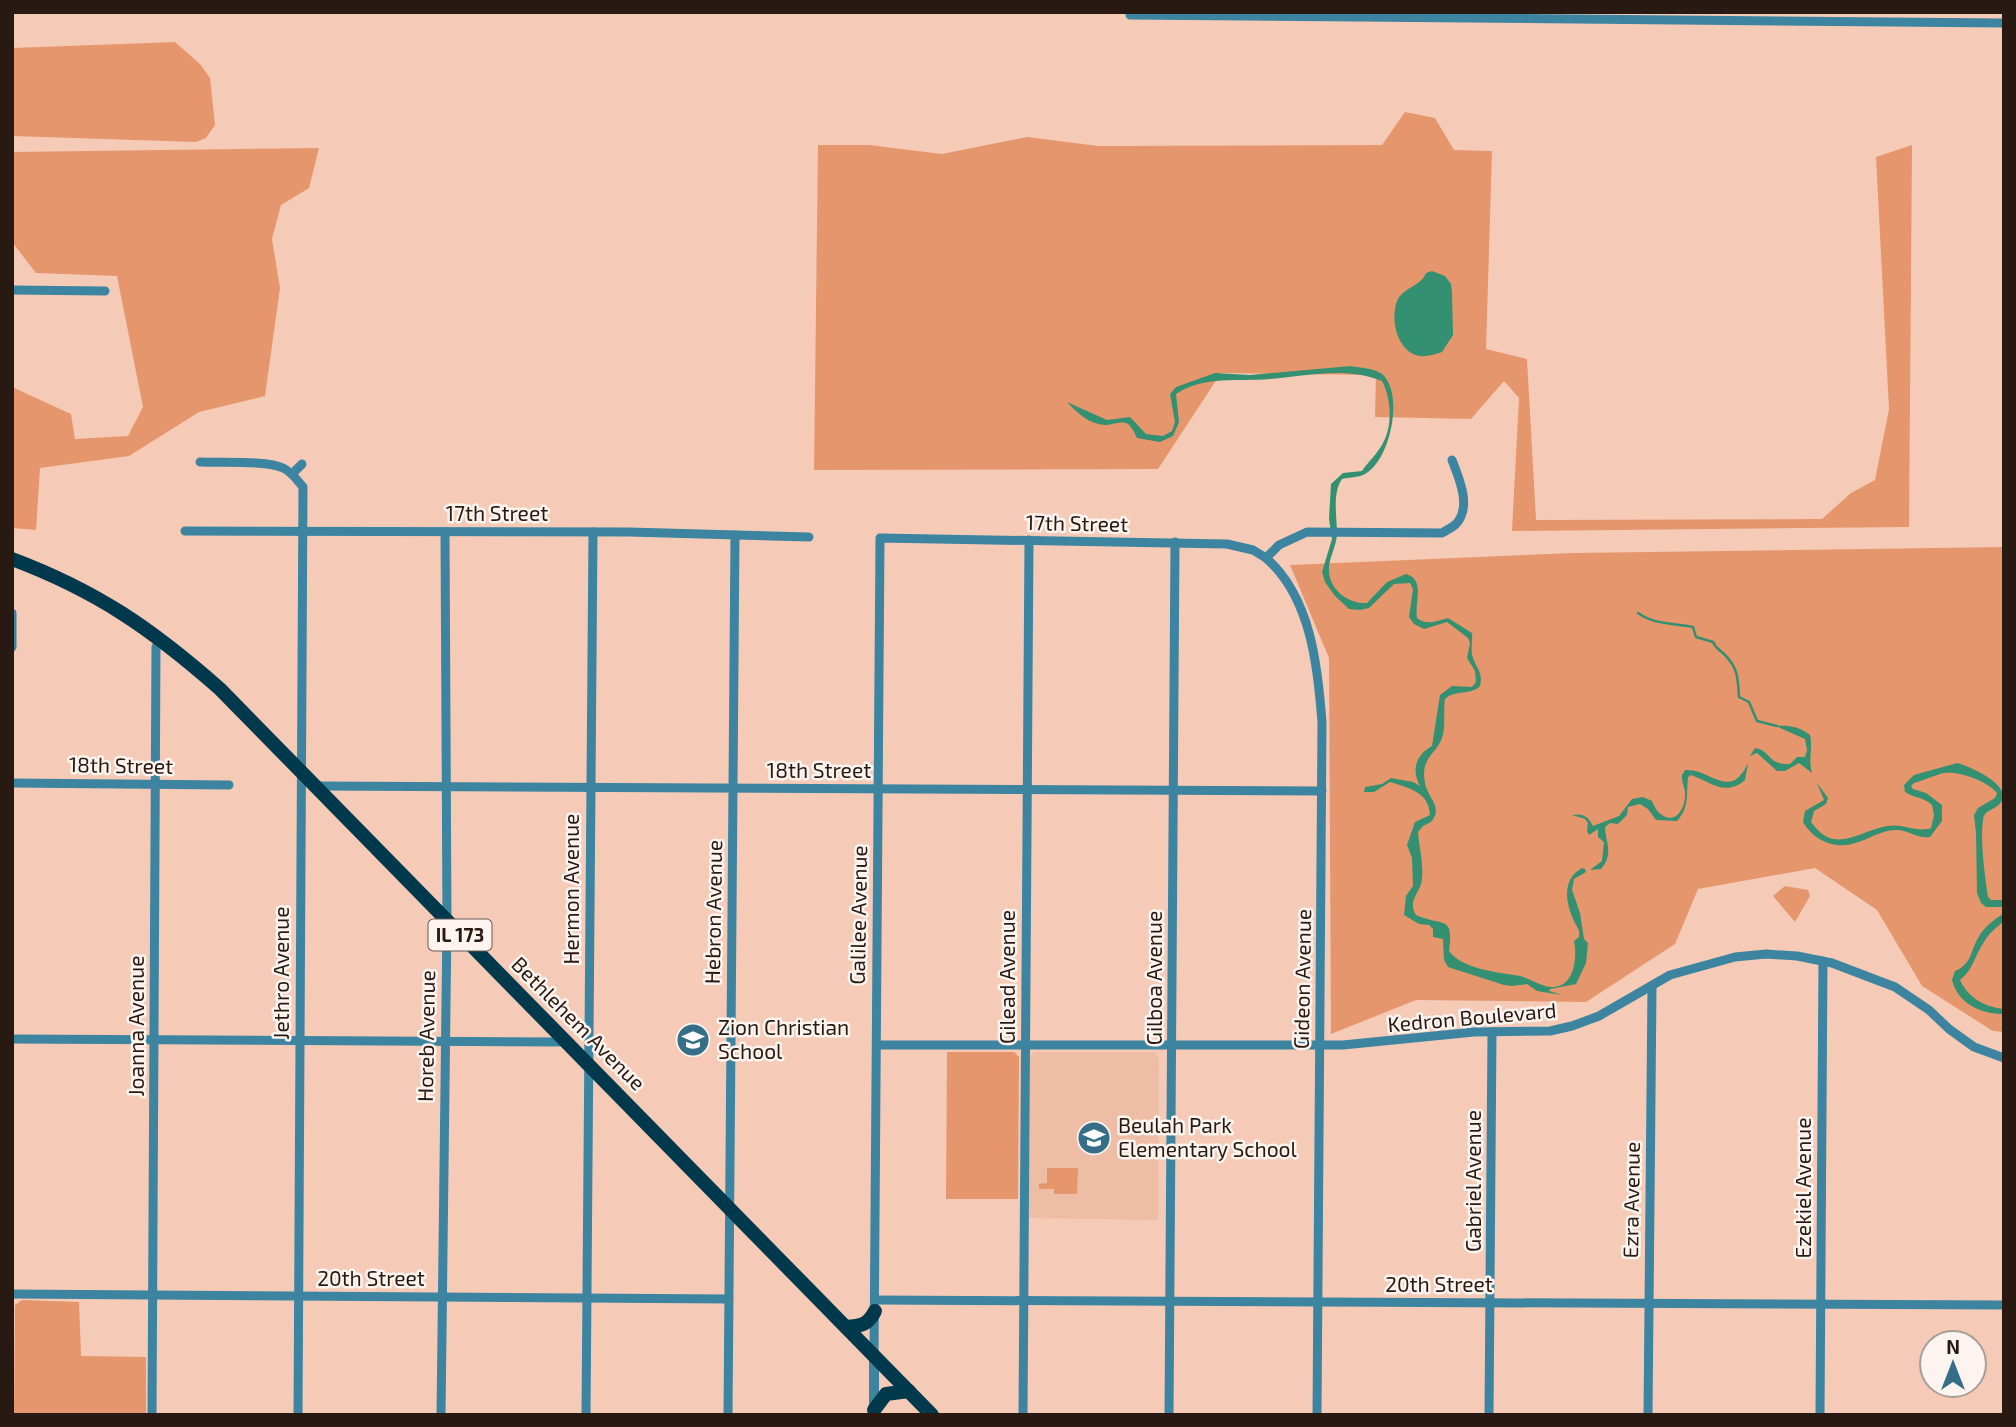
<svg xmlns="http://www.w3.org/2000/svg" width="2016" height="1427" viewBox="0 0 2016 1427" font-family="'Exo 2',sans-serif">
<style>
.built{fill:#edbda6}
.green{fill:#e6966d}
.water{fill:#339070}
.lines{fill:none;stroke-linecap:round;stroke-linejoin:round}
.stream{stroke:#339070;stroke-width:2.5}
.minor{stroke:#3d84a1;stroke-width:9}
.tertiary{stroke:#3d84a1;stroke-width:10}
.primary{stroke:#00394c;stroke-width:14}
.labels{text-anchor:middle;stroke-width:5;stroke-linejoin:round;paint-order:stroke}
.shield{fill:#fdf4f0;stroke:#685b55;stroke-width:2}
.shield-label{font-size:19px;font-weight:bold;fill:#281a12}
.street-label{font-size:21px;fill:#281a12;stroke:#fdf4f0}
.poi-label{font-size:21px;fill:#281a12;stroke:#fdf4f0;text-anchor:start}
</style>
<rect width="100%" height="100%" fill="#f5cbb7"/>
<!-- built -->
<path class="built" d="M1035,1052H1155L1159,1058L1158,1220L1029,1218L1030,1056Z"/>
<!-- green -->
<g class="green">
<path d="M175,42L200,64L210,78L215,125L206,138L196,142L12,136V48Z"/>
<path d="M1405,112L1435,118L1454,150L1492,151L1486,349L1527,359L1536,520L1822,519L1851,493L1875,480L1889,409L1876,157L1912,145L1909,527L1512,531L1519,398L1504,381L1471,419L1375,417L1376,375L1221,373L1158,469L814,470L818,145H869L942,154L1027,137L1098,146L1382,145Z"/>
<path d="M319,148L309,188L281,205L272,239L280,288L265,396L199,412L129,456L40,468L36,530L12,528V387L71,414L75,439L128,436L143,407L117,276L36,273L12,242V152Z"/>
<path d="M2004,547V1032L1993,1031L1922,986L1877,910L1815,868L1698,889L1675,944L1586,1002L1416,1000L1331,1034L1329,658L1290,565L1574,553Z"/>
<path d="M1785,886L1808,890L1810,896L1795,922L1773,896Z"/>
<path d="M947,1052H1014L1019,1057L1018,1199H946Z"/>
<path d="M1047,1168H1078L1077,1194H1054V1189H1039V1184L1047,1183Z"/>
<path d="M22,1300L79,1302L81,1356L146,1357V1415H14L15,1305Z"/>
</g>
<!-- water -->
<g class="water">
<path d="M1432,271L1445,276L1451,284L1452,292L1453,335L1442,352C1435,354 1427,357 1420,356C1397,353 1389,317 1398,299C1404,288 1422,285 1426,273Z"/>
<path d="M1351,366C1360,368 1374,368 1382,374C1405,393 1390,464 1363,475C1356,478 1348,477 1342,479C1332,493 1337,517 1337,533C1337,546 1328,559 1329,571C1330,591 1349,604 1367,603L1387,582L1406,574C1426,580 1414,602 1417,618C1426,626 1437,621 1448,618L1472,633C1473,641 1470,650 1473,658C1477,670 1483,671 1480,686C1470,696 1456,689 1445,699C1443,712 1446,727 1442,738C1436,755 1420,757 1425,783C1427,797 1444,807 1431,822L1423,826L1418,832C1419,847 1425,869 1421,884C1417,896 1408,902 1416,915C1443,927 1454,914 1449,951C1461,968 1494,972 1514,975C1526,976 1534,983 1545,986C1573,993 1578,961 1574,941L1579,937C1580,929 1577,928 1574,921C1565,902 1562,879 1582,868L1585,869L1586,872L1574,879L1572,890L1580,913L1584,939L1588,943L1586,963L1576,984L1550,989L1549,991L1562,995L1537,991L1527,984L1512,986L1504,985L1448,967L1444,960L1443,939L1433,937V929L1429,925L1419,924L1404,915L1406,896L1413,886L1412,858L1407,845L1415,822L1430,815C1429,792 1409,788 1390,782L1374,792H1364L1365,787L1382,784L1391,778L1413,782L1420,786C1411,770 1416,755 1432,746L1440,695L1452,686L1472,687L1476,682L1475,671L1467,658L1470,643L1468,638L1447,622L1424,629L1414,624L1409,617L1413,589L1410,583L1394,584L1369,608L1360,610L1349,609L1335,596L1325,582L1322,572L1332,539L1329,519L1331,484L1343,473L1362,471C1368,462 1378,453 1383,443C1393,425 1391,398 1382,381C1345,366 1308,376 1270,379C1238,382 1205,375 1176,394L1179,422L1173,436L1160,442L1137,438C1135,434 1132,427 1128,424C1121,420 1112,425 1105,425C1089,424 1077,413 1067,402L1107,420L1130,417L1146,434L1163,436L1172,431L1175,422L1170,394L1176,387L1215,373L1250,375Z"/>
<path d="M1776,726C1789,725 1800,727 1810,735C1813,749 1808,759 1812,773L1799,763L1785,771H1777L1757,753L1750,756L1755,748C1772,751 1767,765 1790,764L1797,757H1805L1807,750L1805,739Z"/>
<path d="M1748,763L1745,780C1725,797 1711,782 1691,775L1688,777C1686,794 1690,807 1677,821L1656,820L1648,809L1640,804L1628,807L1627,815L1618,824L1610,823L1605,827C1606,844 1614,854 1601,869L1590,870L1602,861L1604,842L1598,837V829L1589,835L1587,831L1588,823L1585,819L1572,815C1584,813 1588,817 1593,826L1619,816L1632,799L1643,797L1652,801C1655,807 1656,811 1662,815C1677,825 1686,806 1685,793C1685,787 1681,781 1682,775C1683,774 1684,772 1685,770C1711,768 1730,802 1748,763Z"/>
<path d="M1957,763C1969,766 2013,785 2001,802C1995,811 1984,809 1983,820C1980,840 1985,877 1988,897L1991,900H2004V907H1986L1981,903L1977,893L1976,833L1974,815L1978,808L1995,798L1997,793C1987,781 1956,769 1940,774C1931,777 1924,780 1914,783L1911,786L1913,789L1926,793L1942,805V821L1930,837C1918,839 1910,831 1898,830C1882,829 1870,839 1855,843C1835,850 1813,840 1803,822L1805,811L1824,800L1817,783L1828,798L1826,804L1814,811L1811,822C1835,856 1858,831 1887,826C1902,823 1918,833 1931,828L1934,815L1932,805C1924,797 1914,798 1905,792L1904,785L1914,775Z"/>
<path d="M2004,913V921C1996,928 1989,933 1984,942C1975,955 1973,970 1960,980C1968,998 1985,1007 2004,1009V1014C1981,1014 1958,1004 1952,980L1955,971C1972,964 1970,952 1978,938C1984,927 1994,920 2004,913Z"/>
</g>
<g class="lines">
<!-- stream -->
<path class="stream" d="M1638,613C1655,625 1673,623 1693,627L1696,637L1713,642C1716,649 1720,650 1725,655C1738,668 1738,679 1739,697L1749,702L1757,721L1777,726"/>
<!-- minor -->
<g class="minor">
<path d="M1130,15L2004,23"/>
<path d="M12,290L105,291"/>
<path d="M200,462C220,463 268,460 283,468C292,472 297,480 303,487L298,1415"/>
<path d="M292,474L302,464"/>
<path d="M185,531L629,532L809,537"/>
<path d="M1266,558C1311,597 1318,667 1322,723L1317,1415"/>
<path d="M12,647V613"/>
<path d="M12,783L229,785"/>
<path d="M316,786L1322,791"/>
<path d="M12,1039L566,1042"/>
<path d="M877,1045H1343L1474,1032L1550,1031L1572,1026L1599,1016L1670,975L1735,957L1766,954L1797,956L1832,963L1895,987L1929,1010L1949,1029L1974,1047L2004,1058"/>
<path d="M12,1294L729,1299"/>
<path d="M875,1300L2004,1305"/>
<path d="M874,1356L880,538L1227,544L1253,550L1266,558L1279,545L1307,532L1442,533C1447,530 1453,527 1456,524C1472,507 1459,478 1452,460"/>
<path d="M152,1415L156,647L160,638"/>
<path d="M441,1415L447,922L445,532"/>
<path d="M586,1415L593,532"/>
<path d="M728,1415L735,535"/>
<path d="M1023,1415L1029,540"/>
<path d="M1169,1415L1175,542"/>
<path d="M1489,1415L1492,1032"/>
<path d="M1648,1415L1652,986"/>
<path d="M1820,1415L1823,961"/>
</g>
<!-- tertiary -->
<path class="tertiary" d="M874,1412V1356"/>
<!-- primary -->
<g class="primary">
<path d="M12,559C97,591 152,629 220,689L932,1415"/>
<path d="M846,1327C861,1326 868,1325 875,1311"/>
<path d="M874,1410L886,1394L909,1391"/>
</g>
</g>
<!-- icons -->
<defs>
<symbol id="school-disc" viewBox="-11 -11 22 22"><circle r="9.5" fill="#346f87" stroke="#fdf4f0"/><path d="M0-5L7-2L0 1L-7-2ZM-4 1L0 2.5L4 1V4Q0 6-4 4Z" fill="#fff"/></symbol>
</defs>
<g fill-rule="evenodd">
<use href="#school-disc" x="674" y="1021" width="38" height="38"/>
<use href="#school-disc" x="1075" y="1119" width="38" height="38"/>
</g>
<g class="labels">
<!-- shield labels -->
<rect class="shield" x="428.5" y="919.5" width="63" height="31" rx="5"/>
<g class="shield-label">
<text x="460" y="942">IL 173</text>
</g>
<!-- street labels -->
<g class="street-label">
<text x="497" y="521">17th Street</text>
<text transform="translate(1077 524) rotate(1)" y="7">17th Street</text>
<text transform="translate(121 766) rotate(1)" y="7">18th Street</text>
<text x="819" y="778">18th Street</text>
<text transform="translate(572 889) rotate(-90)" y="7">Hermon Avenue</text>
<text transform="translate(714 912) rotate(-89)" y="7">Hebron Avenue</text>
<text transform="translate(859 915) rotate(-89)" y="7">Galilee Avenue</text>
<text transform="translate(282 973) rotate(-90)" y="7">Jethro Avenue</text>
<text transform="translate(1008 977) rotate(-90)" y="7">Gilead Avenue</text>
<text transform="translate(1155 978) rotate(-90)" y="7">Gilboa Avenue</text>
<text transform="translate(1303 979) rotate(-89)" y="7">Gideon Avenue</text>
<text transform="translate(1472 1018) rotate(-5)" y="7">Kedron Boulevard</text>
<text transform="translate(578 1024) rotate(45)" y="7">Bethlehem Avenue</text>
<text transform="translate(137 1026) rotate(-90)" y="7">Joanna Avenue</text>
<text transform="translate(427 1036) rotate(-89)" y="7">Horeb Avenue</text>
<text transform="translate(1474 1181) rotate(-90)" y="7">Gabriel Avenue</text>
<text transform="translate(1804 1188) rotate(-90)" y="7">Ezekiel Avenue</text>
<text transform="translate(1632 1200) rotate(-89)" y="7">Ezra Avenue</text>
<text x="371" y="1286">20th Street</text>
<text x="1439" y="1292">20th Street</text>
</g>
<!-- poi labels -->
<g class="poi-label">
<text x="718" y="1035">Zion Christian<tspan x="718" dy="24">School</tspan></text>
<text x="1118" y="1133">Beulah Park<tspan x="1118" dy="24">Elementary School</tspan></text>
</g>
</g>
<!-- border -->
<rect width="2016" height="1427" fill="none" stroke="#281a12" stroke-width="28"/>
<!-- north arrow -->
<g transform="translate(1953 1364)"><circle r="33" fill="#fdf4f0" stroke="#a89d97" stroke-width="2"/>
<path d="M0-5L12 26L0 18L-12 26Z" fill="#346f87"/>
<text y="-10" font-size="19" font-weight="bold" text-anchor="middle" fill="#281a12">N</text>
</g>
</svg>
